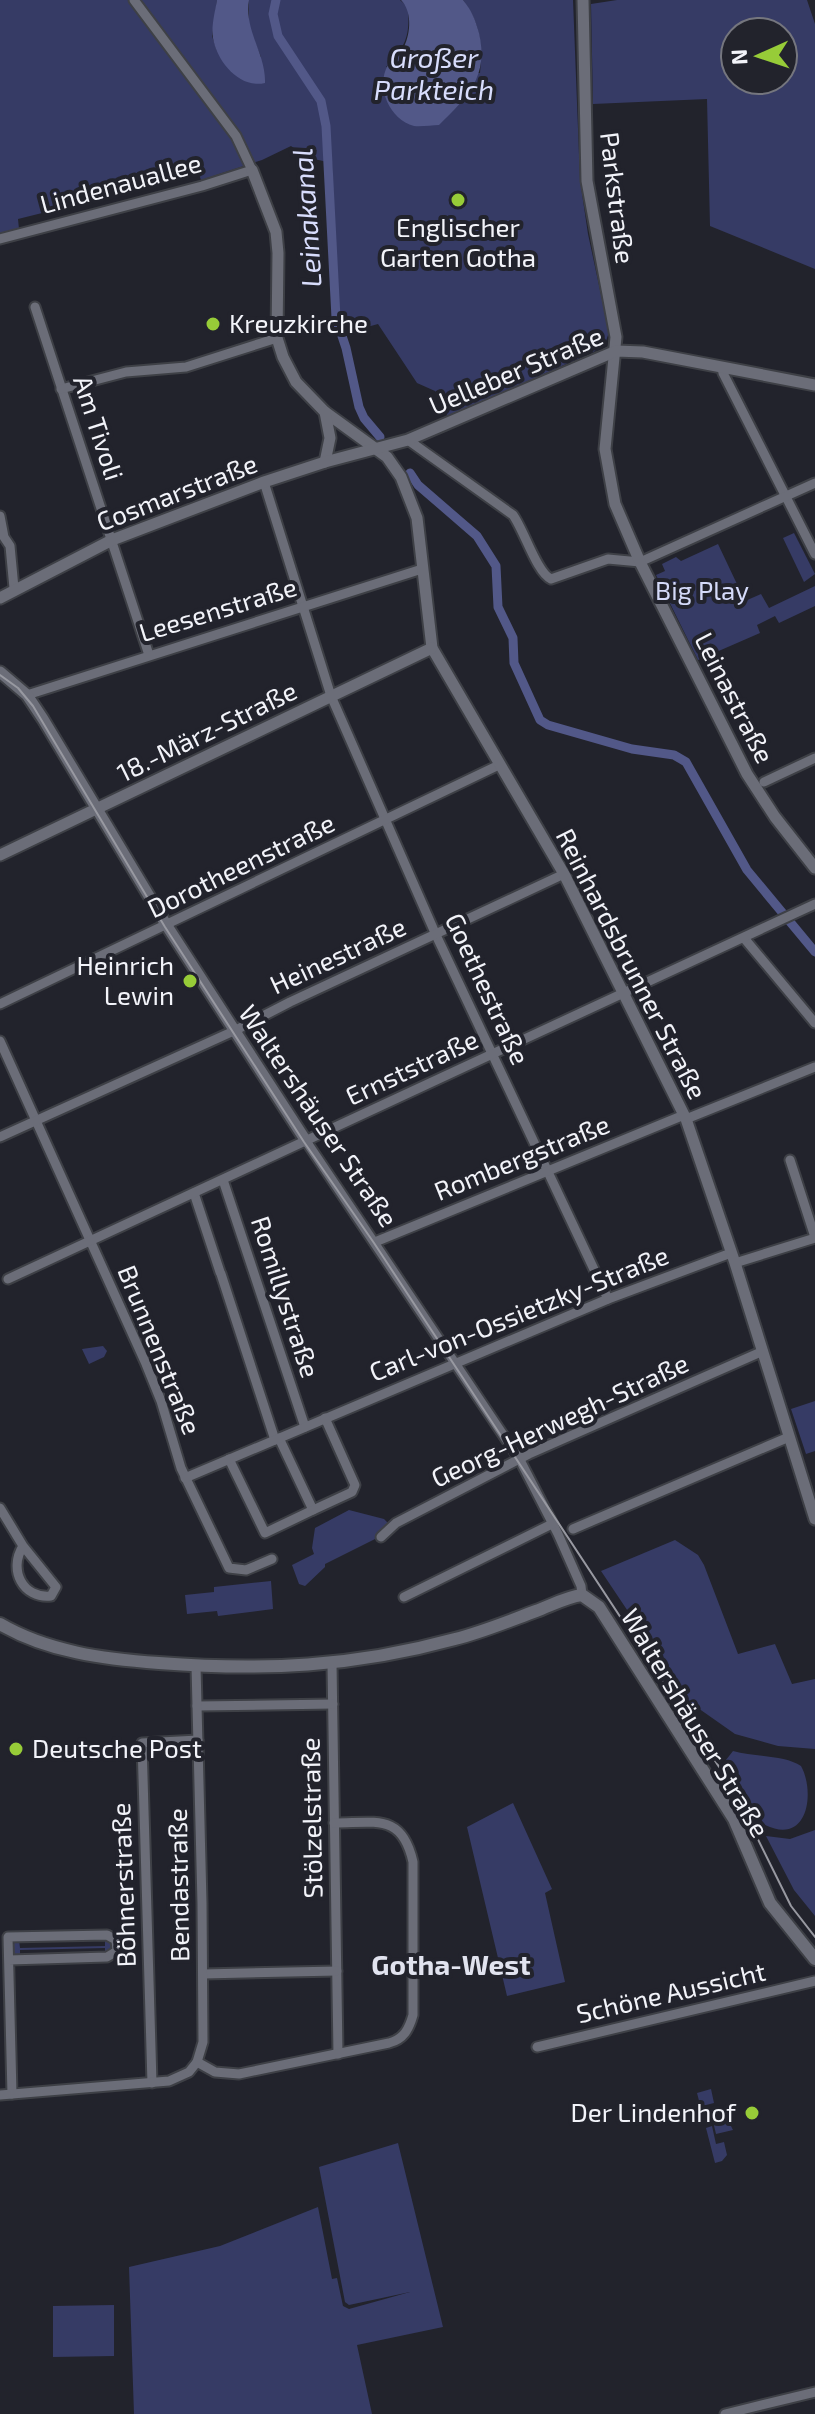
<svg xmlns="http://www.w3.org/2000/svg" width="815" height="2414" viewBox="0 0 815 2414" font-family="'Exo 2',sans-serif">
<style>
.green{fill:#363b65;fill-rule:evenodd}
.water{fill:#525888}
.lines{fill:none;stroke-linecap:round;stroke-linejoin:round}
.canal{stroke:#525888;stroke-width:9}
.minor-casing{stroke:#3e4046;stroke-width:13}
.tertiary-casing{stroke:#3e4046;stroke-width:15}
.secondary-casing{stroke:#3e4046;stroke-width:16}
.minor{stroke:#6b6d78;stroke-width:9}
.tertiary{stroke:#6b6d78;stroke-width:11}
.secondary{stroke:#6b6d78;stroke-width:12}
.tram{stroke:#9899a1;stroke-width:2}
.poi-dot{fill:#97cc38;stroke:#22232c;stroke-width:3}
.labels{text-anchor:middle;stroke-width:8;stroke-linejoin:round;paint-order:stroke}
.street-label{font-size:26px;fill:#f2f3f9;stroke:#22232c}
.poi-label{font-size:26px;fill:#f2f3f9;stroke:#22232c;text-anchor:start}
.park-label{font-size:26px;fill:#d5dbfa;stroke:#22232c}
.water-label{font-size:28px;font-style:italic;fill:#d8ddfc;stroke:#22232c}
.neighbourhood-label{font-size:28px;font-weight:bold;fill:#e1e3ef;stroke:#22232c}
</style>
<rect width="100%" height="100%" fill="#22232c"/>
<!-- green -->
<g class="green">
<path d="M0,0H217L212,36L217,51L261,57L249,28V0H400L408,7C410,37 406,46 386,67L480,73C483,46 480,22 463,0H573L580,180L588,234L609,332L604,347L448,417L435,391L417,383L378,324L342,334L337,292L332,163L305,157L291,146L262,160L201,180L199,174L18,219L19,229L0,234Z"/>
<path d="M617,0H807L815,24V269L710,226L707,99L593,104L591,4ZM735,32H783V80H735Z"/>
<path d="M794,533L815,574L804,582L783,538Z"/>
<path d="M718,544L745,601L761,594L769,608L815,586V606L779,623L775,616L757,625L760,633L698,660L656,575L665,571L662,564L676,557L681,561Z"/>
<path d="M103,1346L107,1351L104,1357L89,1364L82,1349Z"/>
<path d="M815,1401V1451L806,1454L791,1409Z"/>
<path d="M349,1510L384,1519L389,1524L379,1537L325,1564V1567L305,1586L299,1584L292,1565L314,1554L312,1548L315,1528Z"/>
<path d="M675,1540L698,1555L704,1565L738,1654L775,1644L792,1684L815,1679V1749L778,1746L735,1734L688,1701L601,1571Z"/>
<path d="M271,1581L273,1609L218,1616L217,1611L187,1614L185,1595L214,1592V1587Z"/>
<path d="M733,1751C754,1757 785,1755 801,1766C815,1791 809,1846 765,1825L722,1765Z"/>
<path d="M513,1803L552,1889L545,1893L565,1982L507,1996L467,1827Z"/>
<path d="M815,1830V1916L794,1890L766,1836L790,1839Z"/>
<path d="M105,1939L112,1942V1950L105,1955V1948L20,1950V1957L12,1952L13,1944L19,1940L20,1948L105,1946Z"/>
<path d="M711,2089L714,2103L706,2105L711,2122L705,2124L697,2093Z"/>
<path d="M728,2109V2120L733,2130L716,2134L711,2113Z"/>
<path d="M712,2126L716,2144L724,2142L727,2155L722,2161L715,2163L706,2128Z"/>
<path d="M398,2143L443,2327L357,2345L372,2414H134L129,2267L220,2246L318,2207L332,2279L337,2278L343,2306L349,2309L410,2292L349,2305L345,2302L319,2167Z"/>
<path d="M114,2305V2356L53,2357V2306Z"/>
</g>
<!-- water -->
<g class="water">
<path d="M217,0H249C244,31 266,53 265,83C240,89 217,62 213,38C211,26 215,12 217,0Z"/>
<path d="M401,0H463C472,11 475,19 479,33C489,76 468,97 439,125C432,125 421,127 414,126C390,120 375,87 388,65C392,58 401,54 404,47C411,32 412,11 401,0Z"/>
</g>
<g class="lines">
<!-- canal -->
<g class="canal">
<path d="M276,0L273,14L278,36L321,101L326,126L336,318L346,348L359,407L364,418L380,437"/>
<path d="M410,473L418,485L477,536L496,566L498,607L513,638L514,663L540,720L548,725L632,749L674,755L686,762L747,870L815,952"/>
</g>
<defs>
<g id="minor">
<path d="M0,239L202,186L252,170L236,136L134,0"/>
<path d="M35,307L149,655"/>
<path d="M722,367L723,373L815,554"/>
<path d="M61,389L126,372L186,367L277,338"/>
<path d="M408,440L513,515C524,530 537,573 551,579L608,559L640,562L815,483"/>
<path d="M264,482L331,696L436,935L608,1299"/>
<path d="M0,516L4,537L10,546L14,588"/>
<path d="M27,695L422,569"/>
<path d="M764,782L815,758"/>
<path d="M744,938L815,1023"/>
<path d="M0,1004L499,765"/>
<path d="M0,1041L146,1364L161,1401L181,1468L229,1568L246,1570L272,1559"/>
<path d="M686,1119L815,1067"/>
<path d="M0,1137L236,1030L290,1002L564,874"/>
<path d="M306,1141L520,1460L558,1534L581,1586L582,1595"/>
<path d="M790,1160L815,1237"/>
<path d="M223,1180L305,1427"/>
<path d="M194,1193L220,1272"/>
<path d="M375,1242L684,1115"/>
<path d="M735,1263L815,1238"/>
<path d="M221,1274L275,1440"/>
<path d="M8,1279L815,904"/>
<path d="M229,1459L265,1533L313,1510L279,1438"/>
<path d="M185,1478L608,1299L731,1253"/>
<path d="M0,1508L23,1546L56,1587L51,1596C23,1599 8,1570 23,1546"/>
<path d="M313,1510L352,1492L355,1485L325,1418"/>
<path d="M573,1529L789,1437"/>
<path d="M381,1537L396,1523L529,1454L763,1351"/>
<path d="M404,1597L552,1524"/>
<path d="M332,1664L338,2054"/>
<path d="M197,1706L333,1704"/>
<path d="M9,1960L107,1957L117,1951L116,1940L107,1935L8,1937L12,2094"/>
<path d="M203,1974L337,1971"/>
<path d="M537,2047L815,1981"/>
<path d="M197,2062L215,2072L239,2074L389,2043C404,2039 409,2029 413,2015V1862C402,1813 376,1823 334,1823"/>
<path d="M152,2083L142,1743L198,1740"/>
<path d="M0,2095L169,2081L189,2072L197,2062L203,2042L202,1903L196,1666"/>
<path d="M725,2414L815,2392"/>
</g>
<g id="tertiary">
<path d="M583,0L587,181L616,337L605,449L615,504L640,562L747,774L775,817L815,868"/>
<path d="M252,170L276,232L278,253L277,338L283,357L296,382L325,412L387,457L401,477L417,518L432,648L564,874L686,1119L735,1263L815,1519"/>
<path d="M325,462L330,438L325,412"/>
<path d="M0,598L112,540L264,482L325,462L408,440L616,351L643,352L815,385"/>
<path d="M0,672L27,695L43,719L167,926L306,1141"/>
<path d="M0,855L432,648"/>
</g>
<path id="secondary" d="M0,1624C48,1652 104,1659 159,1663C263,1671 353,1667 455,1639C483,1632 509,1621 536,1611C550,1606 566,1597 582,1595L599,1607L734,1819L770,1903L815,1959"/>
</defs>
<!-- minor casing -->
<use href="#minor" class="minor-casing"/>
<!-- tertiary casing -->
<use href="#tertiary" class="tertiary-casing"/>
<!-- secondary casing -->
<use href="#secondary" class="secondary-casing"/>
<!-- minor -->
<use href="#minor" class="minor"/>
<!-- tertiary -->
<use href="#tertiary" class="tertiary"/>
<!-- secondary -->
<use href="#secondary" class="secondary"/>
<!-- tram -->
<path class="tram" d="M0,675L18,688L33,706L165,927L304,1142L374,1243L731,1785L791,1906L815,1937"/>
</g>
<!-- markers -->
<g class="poi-dot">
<circle cx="458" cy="200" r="8"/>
<circle cx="213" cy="324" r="8"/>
<circle cx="190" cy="981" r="8"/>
<circle cx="16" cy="1749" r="8"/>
<circle cx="752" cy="2113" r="8"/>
</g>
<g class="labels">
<!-- street labels -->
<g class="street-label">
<text transform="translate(121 184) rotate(-15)" y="9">Lindenauallee</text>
<text transform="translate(617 198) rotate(83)" y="9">Parkstraße</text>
<text transform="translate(516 371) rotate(-23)" y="9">Uelleber Straße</text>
<text transform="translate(98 428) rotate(72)" y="9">Am Tivoli</text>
<text transform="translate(177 493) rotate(-21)" y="9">Cosmarstraße</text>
<text transform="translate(218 610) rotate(-17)" y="9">Leesenstraße</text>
<text transform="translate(734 698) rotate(63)" y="9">Leinastraße</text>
<text transform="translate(207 732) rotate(-26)" y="9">18.-März-Straße</text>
<text transform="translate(241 866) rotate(-26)" y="9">Dorotheenstraße</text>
<text transform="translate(338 956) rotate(-25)" y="9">Heinestraße</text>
<text transform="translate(631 964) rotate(63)" y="9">Reinhardsbrunner Straße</text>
<text transform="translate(487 989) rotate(65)" y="9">Goethestraße</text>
<text transform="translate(412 1068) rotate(-25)" y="9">Ernststraße</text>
<text transform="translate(318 1116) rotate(56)" y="9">Waltershäuser Straße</text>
<text transform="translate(522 1158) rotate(-22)" y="9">Rombergstraße</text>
<text transform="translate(285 1297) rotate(72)" y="9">Romillystraße</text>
<text transform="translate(519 1314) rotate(-22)" y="9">Carl-von-Ossietzky-Straße</text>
<text transform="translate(159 1350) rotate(68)" y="9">Brunnenstraße</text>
<text transform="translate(560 1421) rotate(-25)" y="9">Georg-Herwegh-Straße</text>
<text transform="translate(695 1723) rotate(59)" y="9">Waltershäuser Straße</text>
<text transform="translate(312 1818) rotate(-91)" y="9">Stölzelstraße</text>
<text transform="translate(124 1885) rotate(-92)" y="9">Böhnerstraße</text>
<text transform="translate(179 1885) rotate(-91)" y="9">Bendastraße</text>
<text transform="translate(671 1993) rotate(-13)" y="9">Schöne Aussicht</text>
</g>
<!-- poi labels -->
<g class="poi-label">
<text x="458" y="237" text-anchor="middle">Englischer<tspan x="458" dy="30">Garten Gotha</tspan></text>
<text x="229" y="333">Kreuzkirche</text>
<text x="174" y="975" text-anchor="end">Heinrich<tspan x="174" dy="30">Lewin</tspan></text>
<text x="32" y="1758">Deutsche Post</text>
<text x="736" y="2122" text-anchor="end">Der Lindenhof</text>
</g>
<!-- park labels -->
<g class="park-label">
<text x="702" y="600">Big Play</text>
</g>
<!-- water labels -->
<g class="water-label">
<text x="434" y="68">Großer<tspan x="434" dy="32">Parkteich</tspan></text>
<text transform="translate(307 218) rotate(-94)" y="10">Leinakanal</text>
</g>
<!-- neighbourhood labels -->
<g class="neighbourhood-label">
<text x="451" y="1975">Gotha-West</text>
</g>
</g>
<!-- north arrow -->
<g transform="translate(759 56) rotate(267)"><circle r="38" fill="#22232c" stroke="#75767e" stroke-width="2"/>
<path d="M0-6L14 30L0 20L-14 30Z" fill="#97cc38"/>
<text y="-12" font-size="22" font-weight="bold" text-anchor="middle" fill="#f2f3f9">N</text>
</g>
</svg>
